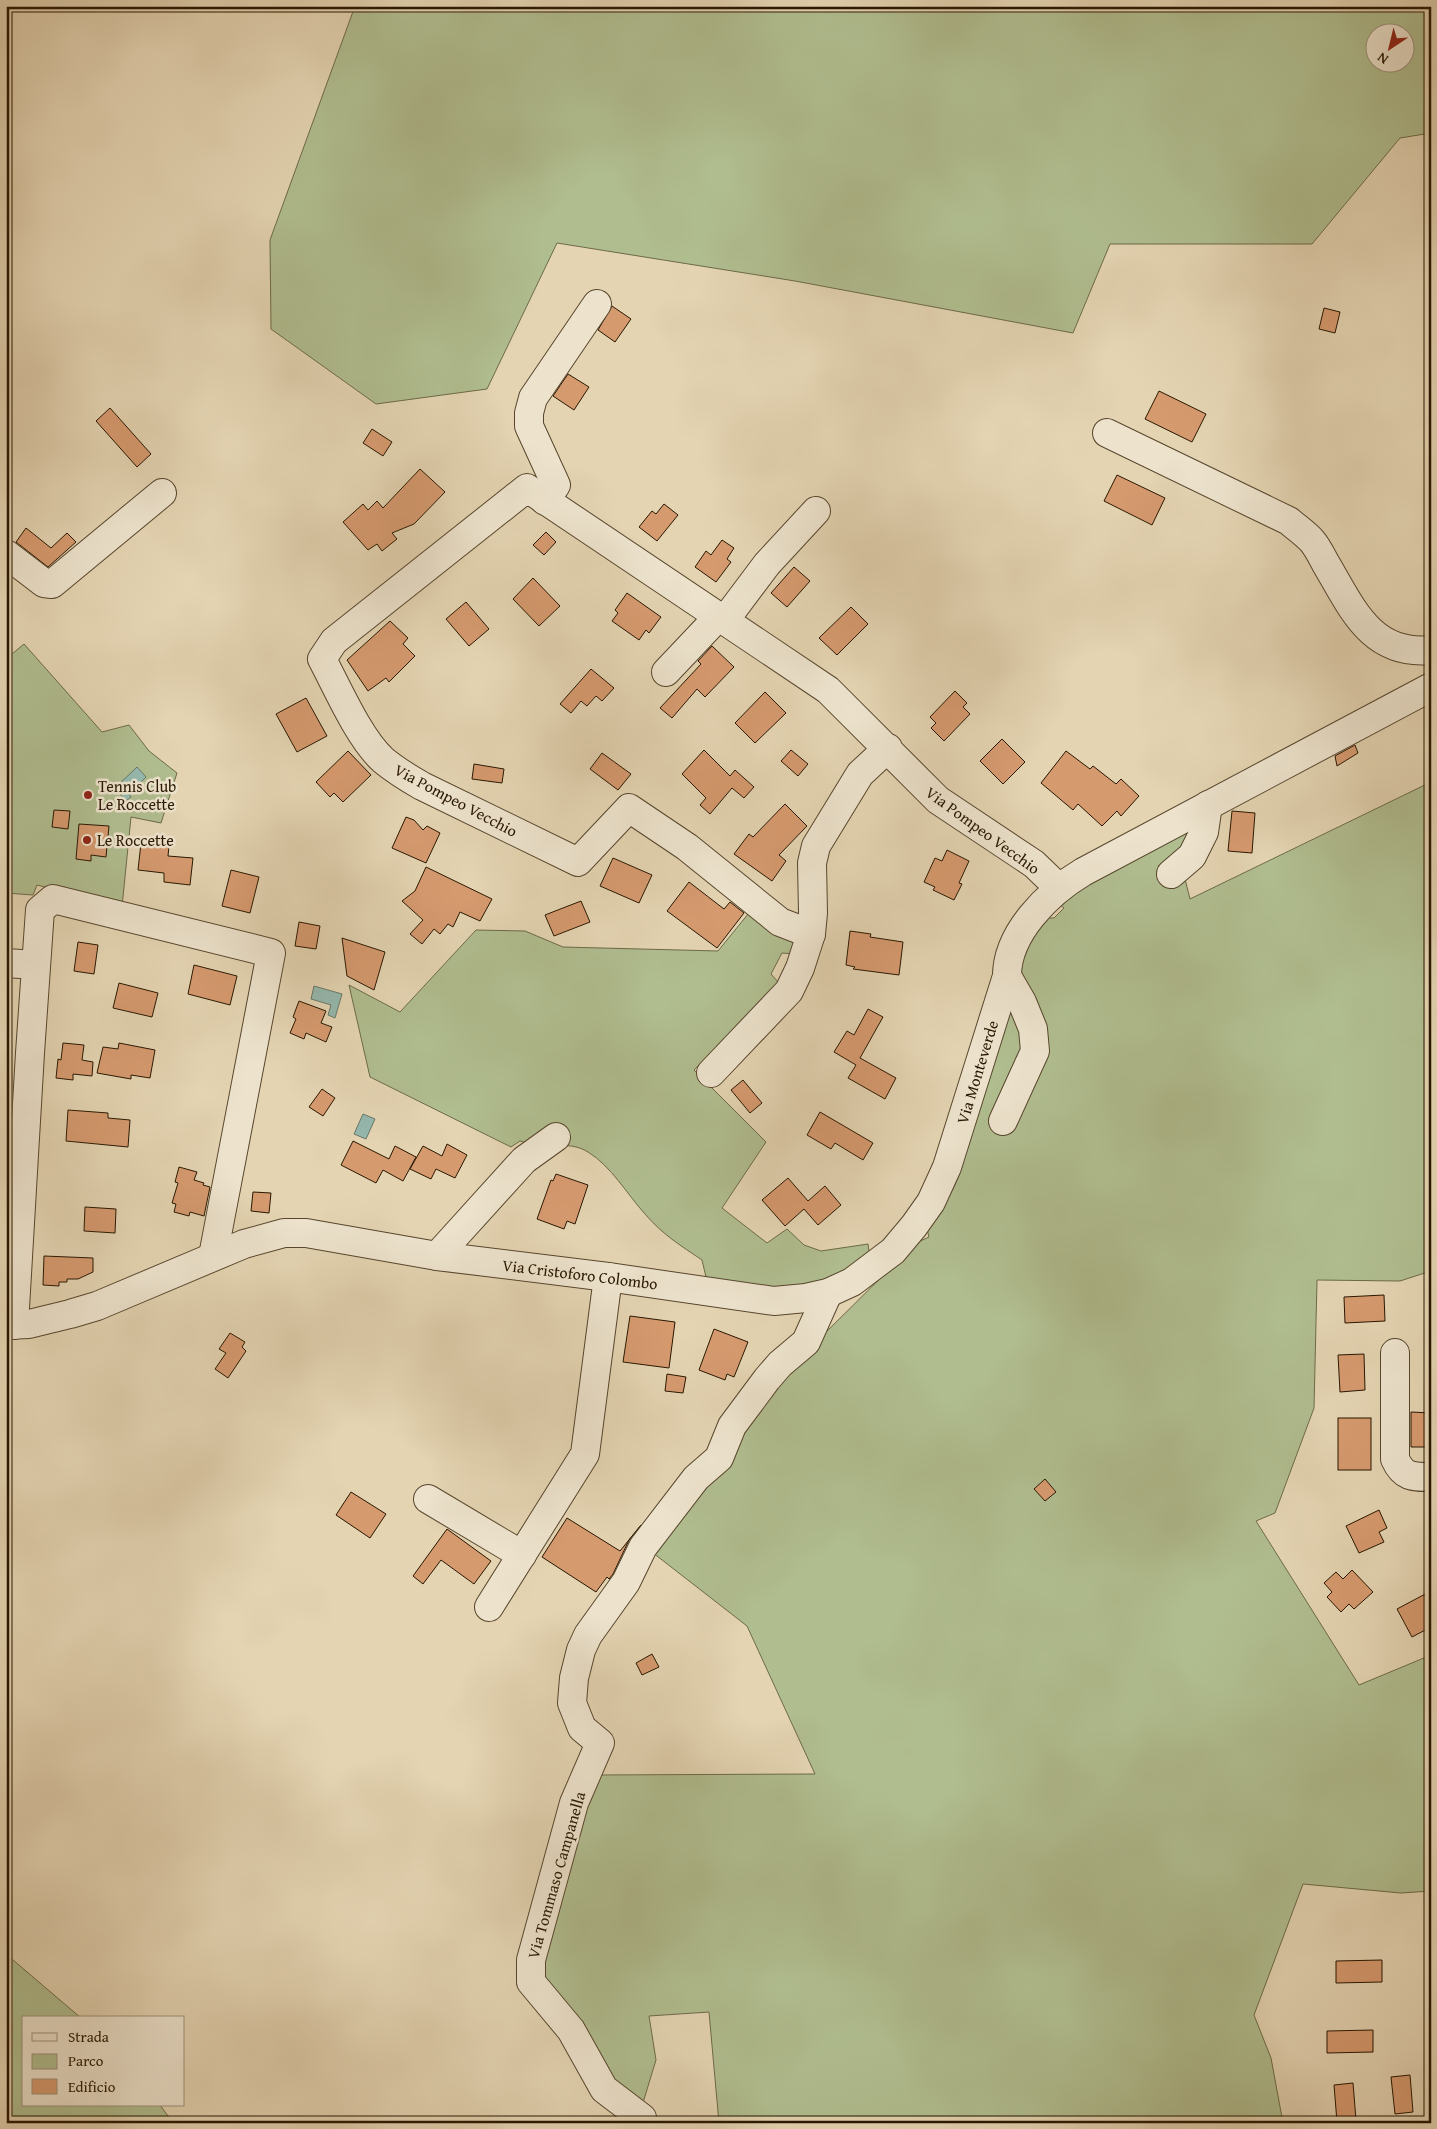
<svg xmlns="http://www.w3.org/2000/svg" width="1437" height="2129" viewBox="0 0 1437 2129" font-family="'Gentium Book Plus',serif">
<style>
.green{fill:#b0bd8f;stroke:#6c6a48;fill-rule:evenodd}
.water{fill:#95b8ae;stroke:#697869}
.building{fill:#d69a6f;stroke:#281701}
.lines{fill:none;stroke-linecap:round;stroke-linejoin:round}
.minor-casing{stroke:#57462d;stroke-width:30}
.minor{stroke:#ede3cd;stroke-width:28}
.poi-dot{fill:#8f2418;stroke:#ede3cd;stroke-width:2}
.labels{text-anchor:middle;stroke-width:5;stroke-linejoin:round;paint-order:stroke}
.poi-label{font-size:16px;fill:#281701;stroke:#ede3cd;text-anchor:start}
.street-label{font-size:16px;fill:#281701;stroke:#ede3cd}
</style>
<rect width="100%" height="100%" fill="#e4d4b2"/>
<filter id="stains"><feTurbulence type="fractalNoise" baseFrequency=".004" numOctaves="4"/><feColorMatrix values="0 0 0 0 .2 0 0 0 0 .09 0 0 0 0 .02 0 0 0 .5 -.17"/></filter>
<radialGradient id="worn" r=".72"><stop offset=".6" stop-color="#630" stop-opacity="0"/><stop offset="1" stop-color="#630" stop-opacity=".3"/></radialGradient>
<!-- green -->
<g class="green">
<path d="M355,6H1431V133L1400,138L1312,244H1110L1073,333L795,281L557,243L487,389L376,404L271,329L270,240ZM1374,32H1404V62H1374Z"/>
<path d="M24,644L102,732L129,725L149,751L177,773L161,823L131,817L122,907L37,885L33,895L6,893V659Z"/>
<path d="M1431,782V1271L1400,1281L1317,1280L1314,1408L1275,1513L1256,1521L1359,1685L1431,1655V1891L1401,1893L1303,1884L1254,2015L1271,2058L1283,2123H719L709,2012L649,2016L656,2060L642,2106L607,2085L540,1983L537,1962L595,1775L815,1774L747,1626L648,1549L736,1431L817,1341L916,1243L929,1237L927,1229C941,1210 953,1193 961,1170L1010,996L1040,1058L1017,975L1032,935L1046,918H1054L1064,908L1059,904L1080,886L1193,822L1184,875L1190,899Z"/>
<path d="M753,908L791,938L796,946L795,954L782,953L771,974L779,983L694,1070L766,1142L722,1208L767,1243L787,1229L804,1245L821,1251L868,1244L870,1259C858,1266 845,1275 832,1280C791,1296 748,1284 706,1277L702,1260C680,1245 663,1235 645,1214C627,1194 611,1166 588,1152C570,1141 554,1148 535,1145C530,1145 525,1142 520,1141L511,1147L370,1077L349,985L400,1012L476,930L525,931L563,947L718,951Z"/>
<path d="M6,1954L81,2018H24V2105H160L173,2123H6Z"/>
</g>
<!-- water -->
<g class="water">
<path d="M137,767L146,777L129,794L131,797L126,801L115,788Z"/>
<path d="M314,986L342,994L335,1018L328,1015L331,1005L311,999Z"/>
<path d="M363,1114L375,1119L366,1139L354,1134Z"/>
</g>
<!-- building -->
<g class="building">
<path d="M612,306L631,319L615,342L598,330Z"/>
<path d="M1324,308L1340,312L1335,333L1319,329Z"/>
<path d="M568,374L589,387L574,410L553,396Z"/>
<path d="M1159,391L1206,414L1192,442L1145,419Z"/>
<path d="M110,408L151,454L137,467L96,421Z"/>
<path d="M372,429L392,442L383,456L363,443Z"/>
<path d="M420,469L445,492L414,524L392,533L397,539L382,551L377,544L368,550L343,522L363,504L368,510L377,501L383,508Z"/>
<path d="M1117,475L1165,498L1152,525L1104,501Z"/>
<path d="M664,504L678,515L657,541L639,527L652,511L656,514Z"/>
<path d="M26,528L51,548L67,533L76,542L48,567L16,542Z"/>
<path d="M546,532L556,542L544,555L533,545Z"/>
<path d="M722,540L734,548L727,559L731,562L716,582L695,567L706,551L711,555Z"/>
<path d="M794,567L810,581L787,607L771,593Z"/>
<path d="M533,578L560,606L539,626L513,599Z"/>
<path d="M627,593L661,617L649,633L646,630L639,640L612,621L618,613L615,610Z"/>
<path d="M466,602L489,629L469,646L446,619Z"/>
<path d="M851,607L868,624L837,655L819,638Z"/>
<path d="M390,621L408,638L403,644L415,656L389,682L386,678L368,691L347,660Z"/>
<path d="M712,646L734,667L705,697L697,689L672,718L660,708L701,664L698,661Z"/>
<path d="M591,669L614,688L602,701L596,696L587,706L581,701L571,713L560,704Z"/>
<path d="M955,691L967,703L963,707L970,714L944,741L931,728L936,723L930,717Z"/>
<path d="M765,692L786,713L755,743L735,723Z"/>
<path d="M306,698L327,736L297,752L276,714Z"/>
<path d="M1002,739L1025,762L1003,784L980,761Z"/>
<path d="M1355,745L1358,753L1337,766L1335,756Z"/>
<path d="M704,750L730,776L735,770L754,787L744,798L732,788L710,814L700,805L706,798L682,774Z"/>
<path d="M791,750L808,764L798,776L781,761Z"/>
<path d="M348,751L371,775L343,802L334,793L330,797L316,782Z"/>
<path d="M1066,751L1090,769L1093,766L1116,784L1121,779L1139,796L1121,816L1117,811L1102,826L1078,804L1073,810L1041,783Z"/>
<path d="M602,753L631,774L618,790L590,769Z"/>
<path d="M474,764L504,769L502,783L472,779Z"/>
<path d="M785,804L807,826L779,855L786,861L772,881L734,854L749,834L753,837Z"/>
<path d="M54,810L70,811L68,829L52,827Z"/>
<path d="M1232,811L1255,813L1252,853L1228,851Z"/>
<path d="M406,817L414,820L423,830L427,826L440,833L426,863L392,848Z"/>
<path d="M79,824L109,826L106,857L91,855V861L76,859Z"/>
<path d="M141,843L169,846L168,856L193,858L190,885L164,882V873L138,870Z"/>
<path d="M947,850L969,861L959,883L962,884L954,900L933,890L935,887L924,882L935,858L942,861Z"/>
<path d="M613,858L652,875L639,903L600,886Z"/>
<path d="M426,867L492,899L480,921L460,912L453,927L448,924L440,934L434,929L422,944L410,934L423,920L402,901L415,891Z"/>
<path d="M231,870L259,877L250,913L222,906Z"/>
<path d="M689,882L724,909L730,902L744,913L717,948L667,911Z"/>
<path d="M581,901L590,922L554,936L545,915Z"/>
<path d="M299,922L320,926L316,949L295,946Z"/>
<path d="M850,931L871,934L870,937L903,942L899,975L853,969L855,967L846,965Z"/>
<path d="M342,938L385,952L374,990L347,976Z"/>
<path d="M78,942L98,945L94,974L74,971Z"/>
<path d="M194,965L237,976L230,1005L188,994Z"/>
<path d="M119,983L158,993L152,1017L113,1008Z"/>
<path d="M299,1001L326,1011L321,1023L332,1027L326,1042L306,1033L304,1039L290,1033L296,1019L293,1017Z"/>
<path d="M868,1009L883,1017L860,1058L896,1078L885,1099L848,1078L856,1065L834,1052L847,1031L854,1035Z"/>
<path d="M63,1043L84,1045L82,1060L93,1062L92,1076L73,1074V1080L56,1078L58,1059L61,1060Z"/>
<path d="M119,1043L155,1050L150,1078L131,1075V1079L97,1073L103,1047L118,1049Z"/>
<path d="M743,1080L762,1103L750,1113L731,1090Z"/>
<path d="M322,1089L335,1098L323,1116L309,1107Z"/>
<path d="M68,1110L108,1113V1118L130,1120L128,1147L66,1141Z"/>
<path d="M820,1112L873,1143L863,1160L835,1143L831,1149L807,1135Z"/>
<path d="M353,1141L389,1159L395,1146L416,1157L403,1181L383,1170L376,1183L341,1165Z"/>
<path d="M447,1144L467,1155L455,1178L436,1169L431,1179L410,1169L423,1146L442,1156Z"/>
<path d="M179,1167L197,1172L194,1180L204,1183L203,1185L210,1187L204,1216L190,1212L189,1216L174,1212L176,1204L172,1203L178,1183L175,1182Z"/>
<path d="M556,1174L588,1185L575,1224L567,1221L564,1229L537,1219L551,1180L553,1181Z"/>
<path d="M788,1178L808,1201L825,1186L841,1205L818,1225L804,1209L785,1226L762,1200Z"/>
<path d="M253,1192L271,1193L269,1213L251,1211Z"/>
<path d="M85,1207L116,1209L115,1233L84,1231Z"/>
<path d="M44,1256L93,1258V1272L78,1279H67V1282H59V1286L43,1285Z"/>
<path d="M1384,1295L1385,1321L1345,1323L1344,1297Z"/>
<path d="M630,1316L675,1322L669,1368L623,1362Z"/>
<path d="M714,1329L748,1342L734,1377L727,1374L725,1380L699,1370Z"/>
<path d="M230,1333L245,1342L242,1347L246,1351L228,1378L215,1369L226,1353L219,1349Z"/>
<path d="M1364,1354L1365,1390L1340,1392L1338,1355Z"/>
<path d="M667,1374L686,1377L683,1393L665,1391Z"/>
<path d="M1411,1412L1431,1413V1447H1411Z"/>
<rect x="1338" y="1418" width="33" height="52"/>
<path d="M1045,1479L1056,1492L1045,1501L1034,1489Z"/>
<path d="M351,1492L386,1514L370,1538L336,1515Z"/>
<path d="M1379,1510L1387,1528L1379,1532L1384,1542L1359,1553L1346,1526Z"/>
<path d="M567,1518L620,1551L641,1525L629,1540L613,1574L609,1579L607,1577L596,1592L542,1557Z"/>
<path d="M447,1529L491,1561L474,1584L441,1560L423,1584L413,1576Z"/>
<path d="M1352,1570L1373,1592L1354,1609L1349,1604L1341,1612L1327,1597L1332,1592L1324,1583L1336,1572L1343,1579Z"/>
<path d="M1431,1591V1627L1412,1637L1397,1609Z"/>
<path d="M652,1654L659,1667L642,1675L636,1663Z"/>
<path d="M1382,1960V1982L1336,1983V1961Z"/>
<path d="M1373,2030V2052L1327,2053V2031Z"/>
<path d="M1410,2075L1413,2112L1395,2114L1391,2077Z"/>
<path d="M1353,2083L1356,2120L1337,2122L1334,2085Z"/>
</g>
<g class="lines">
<defs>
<g id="minor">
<path d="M1107,433L1289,521C1297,528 1306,534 1312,541C1318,548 1322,557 1326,564C1352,608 1371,656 1431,650"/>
<path d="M545,501L556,485L529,426V413L533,398L597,304"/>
<path d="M6,554L44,583L52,584L162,493"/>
<path d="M725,620L767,564L816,511"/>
<path d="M666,672L719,616"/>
<path d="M888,748L860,774L816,846L812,863L813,913L811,934L780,922L687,847L629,808L578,862L422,786C408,778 395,770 383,760C359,738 338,689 322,659L334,641L527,488L828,690L938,800L1034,864L1059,888"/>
<path d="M1171,874L1192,856L1204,832L1208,805"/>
<path d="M6,963L36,965"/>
<path d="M711,1073L789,991L800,968L811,934"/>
<path d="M1003,1121L1035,1051L1033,1029L1022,1002L1007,976"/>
<path d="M437,1256L524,1160L556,1137"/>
<path d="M6,1325L29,1324L70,1314L97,1306L244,1244L284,1233H306L437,1256L608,1277L774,1301L806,1298L828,1293L852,1282L893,1251L914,1226L931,1202L947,1167L1007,976C1007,933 1048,893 1083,872L1431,687"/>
<path d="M14,1325L30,1053L40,910L53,899L271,953L213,1256"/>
<path d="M1395,1353V1459C1403,1477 1412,1477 1431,1477"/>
<path d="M428,1499L522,1555"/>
<path d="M489,1607L585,1454L608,1277"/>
<path d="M642,2123V2118L604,2089L571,2030L531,1982V1960L574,1803L600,1743L582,1728L572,1703L574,1678L581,1650L588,1635L626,1582L643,1547L696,1478L719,1458L732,1426L767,1379L780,1364L806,1342L828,1293"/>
</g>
</defs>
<!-- minor casing -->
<use href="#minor" class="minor-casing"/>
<!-- minor -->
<use href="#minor" class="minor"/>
</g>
<!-- markers -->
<g class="poi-dot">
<circle cx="88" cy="795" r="5"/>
<circle cx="87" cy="840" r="5"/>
</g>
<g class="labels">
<!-- poi labels -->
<g class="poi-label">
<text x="98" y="792">Tennis Club<tspan x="98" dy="18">Le Roccette</tspan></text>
<text x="97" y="846">Le Roccette</text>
</g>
<!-- street labels -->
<g class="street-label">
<text transform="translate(456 800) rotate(28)" y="6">Via Pompeo Vecchio</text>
<text transform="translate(983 830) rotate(36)" y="6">Via Pompeo Vecchio</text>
<text transform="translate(977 1072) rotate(-73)" y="6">Via Monteverde</text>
<text transform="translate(580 1274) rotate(7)" y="6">Via Cristoforo Colombo</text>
<text transform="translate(556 1875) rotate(-74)" y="6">Via Tommaso Campanella</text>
</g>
</g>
<!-- margin -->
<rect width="1437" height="2129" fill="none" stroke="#e4d4b2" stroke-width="25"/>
<rect x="8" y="8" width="1422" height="2114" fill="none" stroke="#281701" stroke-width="2.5"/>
<rect x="12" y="12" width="1412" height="2104" fill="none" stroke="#281701"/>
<!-- legend -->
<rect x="22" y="2016" width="162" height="90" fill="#ede3cd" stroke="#9e917b"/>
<rect x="32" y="2033" width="25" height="8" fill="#ede3cd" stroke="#9e917b"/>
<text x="68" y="2042" font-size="15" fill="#281701">Strada</text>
<rect x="32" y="2054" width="25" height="15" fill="#b0bd8f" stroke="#9e917b"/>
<text x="68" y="2066" font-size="15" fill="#281701">Parco</text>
<rect x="32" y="2079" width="25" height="15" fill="#d69a6f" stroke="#9e917b"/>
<text x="68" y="2092" font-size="15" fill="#281701">Edificio</text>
<!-- north arrow -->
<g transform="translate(1390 48) rotate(215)"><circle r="24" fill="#ede3cd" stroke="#9e917b"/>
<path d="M0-4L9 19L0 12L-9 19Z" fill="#8f2418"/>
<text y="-8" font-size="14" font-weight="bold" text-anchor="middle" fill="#281701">N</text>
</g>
<rect width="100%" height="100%" filter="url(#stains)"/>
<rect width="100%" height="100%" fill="url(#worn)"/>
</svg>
